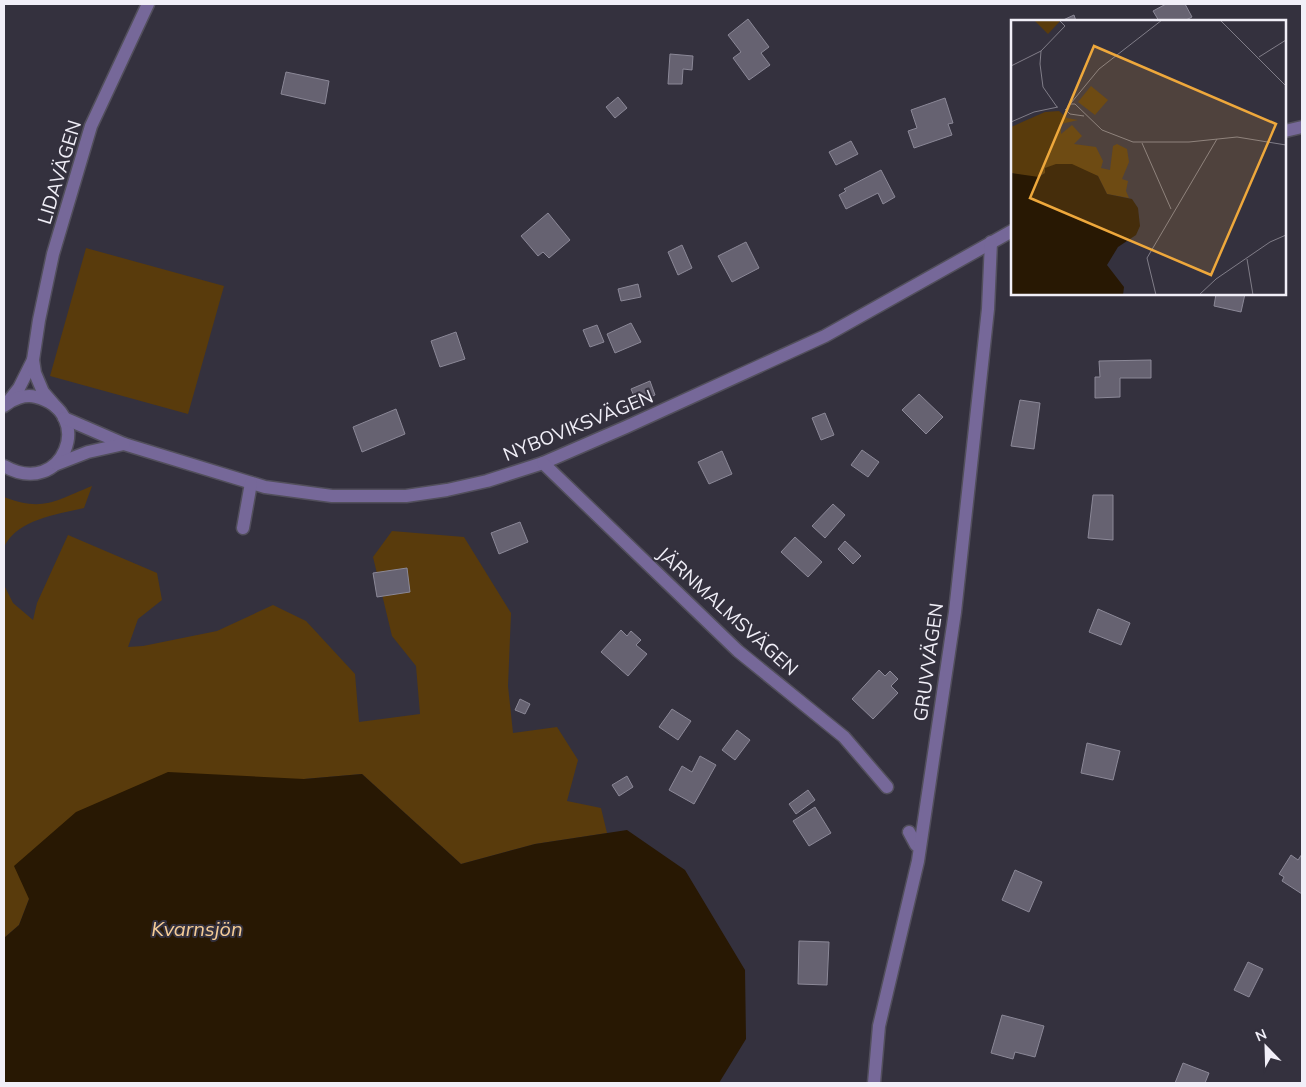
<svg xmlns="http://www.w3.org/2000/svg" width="1306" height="1087" viewBox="0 0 1306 1087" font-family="Mulish,sans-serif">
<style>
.green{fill:#593b0c}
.water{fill:#281803}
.building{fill:#666271;stroke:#8b8897}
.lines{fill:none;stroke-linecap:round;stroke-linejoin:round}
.minor-casing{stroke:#524f5c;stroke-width:15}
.minor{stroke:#766899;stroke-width:12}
.labels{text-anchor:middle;stroke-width:4;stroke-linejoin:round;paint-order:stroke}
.street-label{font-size:19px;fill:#f1eff8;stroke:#34313e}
.water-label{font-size:20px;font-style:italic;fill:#f5cc97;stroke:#34313e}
.inset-road{fill:none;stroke:#807d88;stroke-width:1}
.view{fill:#eea83c;fill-opacity:0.15;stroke:#eea83c;stroke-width:2.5}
.inset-edge{fill:none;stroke:#f1eff8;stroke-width:2.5}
</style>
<rect width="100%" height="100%" fill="#34313e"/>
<!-- green -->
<g class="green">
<path d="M86,248L224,286L188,414L50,376Z"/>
<path d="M92,486L84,508C55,515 18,519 4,547V497C43,512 55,501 92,486Z"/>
<path d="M392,531L464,537L511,613L508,686L513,733L557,727L578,760L567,801L601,808L607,833L535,844L461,864L362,774L304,779L29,899L19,925L4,938V585L13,603L33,620L37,603L68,535L157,573L162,600L138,619L128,647L143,646L217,631L273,605L306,621L355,674L359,722L420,714L416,666L392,636L373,557Z"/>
</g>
<!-- water -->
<path class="water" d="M168,772L304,779L362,774L461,864L535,844L627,830L685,870L745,970L746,1039L719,1083H4V938L19,925L29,899L14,866L76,812Z"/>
<!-- building -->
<g class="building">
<path d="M1166,4H1185L1192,17L1184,21H1159L1153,11Z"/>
<path d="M1074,15L1076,21H1061Z"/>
<path d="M748,19L769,47L761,53L770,65L749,80L733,58L741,52L728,35Z"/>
<path d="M670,54L693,56L692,70L683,69L682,84H668Z"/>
<path d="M286,72L329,81L325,104L281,94Z"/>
<path d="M618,97L627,108L615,118L606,107Z"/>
<path d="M945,98L953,123L948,124L952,135L914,148L908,131L917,128L911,110Z"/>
<path d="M851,141L858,154L836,165L829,152Z"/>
<path d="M881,170L895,197L883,204L878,193L846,209L839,195L846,191L844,189Z"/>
<path d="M548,213L570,240L549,258L543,252L538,256L521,236Z"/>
<path d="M746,242L759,268L732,282L718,256Z"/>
<path d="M682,245L692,268L678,275L668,252Z"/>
<path d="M638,284L641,297L621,301L618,289Z"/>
<path d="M1216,294H1245L1241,312L1214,306Z"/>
<path d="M631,323L641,342L615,353L607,334Z"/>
<path d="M597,325L604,342L590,347L583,330Z"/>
<path d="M456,332L465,359L440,367L431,341Z"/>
<path d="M1151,360V378H1120V397L1095,398V377H1100L1099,361Z"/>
<path d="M650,381L655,395L637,403L631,389Z"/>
<path d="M919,394L943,417L926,434L902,410Z"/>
<path d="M1020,400L1040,403L1034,449L1011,446Z"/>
<path d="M396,409L405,434L362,452L353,427Z"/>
<path d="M825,413L834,435L821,440L812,418Z"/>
<path d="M862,450L879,462L868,477L851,465Z"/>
<path d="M722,451L732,474L709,484L698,462Z"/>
<path d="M1093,495H1113V540L1088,538Z"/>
<path d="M833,504L845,515L825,538L812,526Z"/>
<path d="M520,522L528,542L499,554L491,533Z"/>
<path d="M795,537L822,562L808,577L781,552Z"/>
<path d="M845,541L861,556L853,564L838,549Z"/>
<path d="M407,568L410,592L377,597L373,573Z"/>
<path d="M1098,609L1130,623L1121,645L1089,632Z"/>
<path d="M621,630L627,636L631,631L641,640L636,645L647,654L628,676L601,652Z"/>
<path d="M879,670L885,676L890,671L898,679L891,686L898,693L873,719L852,699Z"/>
<path d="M520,699L530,704L525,714L515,710Z"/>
<path d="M672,709L691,721L678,740L659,727Z"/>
<path d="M737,730L750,740L735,760L722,750Z"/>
<path d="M1087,743L1120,751L1113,780L1081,773Z"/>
<path d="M700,756L716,765L694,804L669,790L682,766L692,772Z"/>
<path d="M627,776L633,787L619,796L612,785Z"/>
<path d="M808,790L815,800L796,814L789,804Z"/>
<path d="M815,807L831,833L809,846L793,821Z"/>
<path d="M1302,854V894L1282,881L1284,877L1279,874L1291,855L1298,860Z"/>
<path d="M1015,870L1042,882L1029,912L1002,900Z"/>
<path d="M799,941L829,942L827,985L798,984Z"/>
<path d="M1248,962L1263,969L1249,997L1234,990Z"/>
<path d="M1002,1015L1044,1026L1035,1057L1015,1052L1013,1059L991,1053Z"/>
<path d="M1183,1063L1209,1073L1205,1083H1175Z"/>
</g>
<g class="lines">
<defs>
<g id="minor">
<path d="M1285,131L1302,127"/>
<path d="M8,402L19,388L33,360"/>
<path d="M4,406C12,399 25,394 36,397C96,412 64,500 4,466"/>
<path d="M56,407L43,392L35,373L33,360L39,320L53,254L91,126L148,4"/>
<path d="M64,418L124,444L265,487L332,496H406L447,490L487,481L543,463L626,427L825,336L1012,231"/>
<path d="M543,463L738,651L844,737L887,787"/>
<path d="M57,464L88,452L124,444"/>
<path d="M243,528L251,483"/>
<path d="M909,832L916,845"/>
<path d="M874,1083L879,1026L918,861L955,612L988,309L991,242"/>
</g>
</defs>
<!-- minor casing -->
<use href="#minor" class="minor-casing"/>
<!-- minor -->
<use href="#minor" class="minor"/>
</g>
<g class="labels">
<!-- street labels -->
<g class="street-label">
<text transform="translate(59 172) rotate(-73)" y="7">LIDAVÄGEN</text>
<text transform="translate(578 425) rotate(-22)" y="7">NYBOVIKSVÄGEN</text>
<text transform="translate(728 611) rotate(42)" y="7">JÄRNMALMSVÄGEN</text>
<text transform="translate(928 662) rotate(-82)" y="7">GRUVVÄGEN</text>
</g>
<!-- water labels -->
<g class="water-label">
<text x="197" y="936">Kvarnsjön</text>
</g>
</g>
<!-- overview -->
<g transform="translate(1011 20)">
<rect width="275" height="275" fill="#34313e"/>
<path d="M23,0H50L37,14ZM80,66L97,80L84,95L67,82ZM48,91L56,98L67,100L50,104V114L61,105L71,116L63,124L85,127L92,141L90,148L99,150L102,126L106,124L116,129L118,142L111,159L117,161L115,171L118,178L96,174L87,156L79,153H34L25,158L0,153V107L34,92Z" fill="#593b0c"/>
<path d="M45,144H61L87,156L96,174L121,179L127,188L129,206L125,215L107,227L96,245L113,267L112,275H0V153L28,157L34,153V148Z" fill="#281803"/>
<path class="inset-road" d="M209,0L275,66M248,37L275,20M0,46L30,31M60,83L88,49L151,0M46,87L32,67L29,44L30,31L54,6L49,1M54,89L59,94L73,96M55,90L58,84H64L91,110L122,122H178L226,117L275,125M0,102L23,92L47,87M131,123L160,189M236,239L242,275M145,275L136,238L206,119M188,275L205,259L259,222L275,215"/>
<path class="view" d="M83,26L265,104L200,255L19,178Z"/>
<rect width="275" height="275" class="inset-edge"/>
</g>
<!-- border -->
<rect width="1306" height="1087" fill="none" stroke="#f1eff8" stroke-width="10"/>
<!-- north arrow -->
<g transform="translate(1266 1047) rotate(337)" stroke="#34313e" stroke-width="4" paint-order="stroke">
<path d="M0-4L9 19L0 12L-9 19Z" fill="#f1eff8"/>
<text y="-8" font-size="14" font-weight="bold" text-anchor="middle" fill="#f1eff8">N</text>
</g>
</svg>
